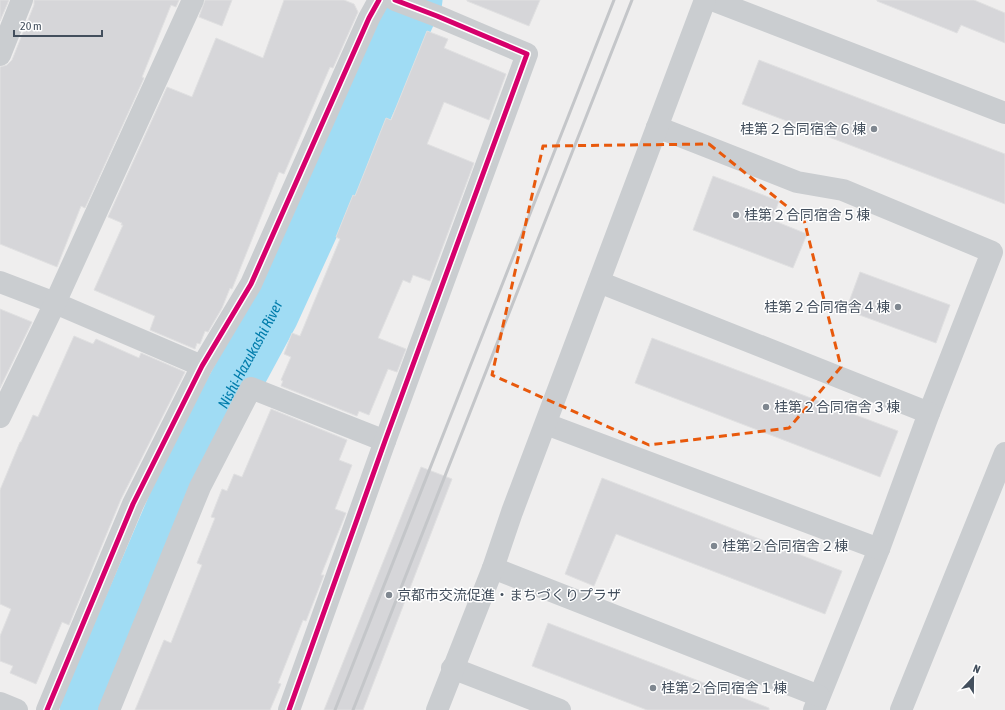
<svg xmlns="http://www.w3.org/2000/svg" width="1005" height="710" viewBox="0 0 1005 710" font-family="'Asap Condensed','Noto Sans JP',sans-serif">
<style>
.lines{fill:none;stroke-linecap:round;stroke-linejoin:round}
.river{stroke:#a0dcf4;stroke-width:53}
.building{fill:#d6d6d9;stroke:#e0e0e1}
.minor{stroke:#cacdd0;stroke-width:22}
.rail{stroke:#c4c6c9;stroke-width:3}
.cycleway-casing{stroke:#fff;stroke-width:8}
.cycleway{stroke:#d6006c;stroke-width:5}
.marked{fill:none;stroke:#e8590c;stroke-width:3;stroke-dasharray:8 5;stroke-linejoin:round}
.poi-dot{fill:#7f8790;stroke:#fff;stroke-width:1.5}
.labels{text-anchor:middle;stroke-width:3;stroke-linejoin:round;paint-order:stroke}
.poi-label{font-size:14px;fill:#434f5d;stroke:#fff;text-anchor:start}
.water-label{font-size:15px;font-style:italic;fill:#017cab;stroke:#fff}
</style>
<rect width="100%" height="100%" fill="#efeeee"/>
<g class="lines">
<!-- river -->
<path class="river" id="s1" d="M86,710L191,465L272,315L416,0"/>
</g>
<!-- building -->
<g class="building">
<path d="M0,0H9L0,21Z"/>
<path d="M34,0H179L176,7L171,5L142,77L144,78L85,208L81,206L57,267L0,244V67L7,65L12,60L34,5Z"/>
<path d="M205,0H232L222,26L199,17Z"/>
<path d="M284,0H344L354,4L358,12L333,68L330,67L284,174L279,172L232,289L230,288L222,308L208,332L205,331L200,344L197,343L195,349L150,330L155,316L94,290L123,225H121L122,223L108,217L167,87L192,97L216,38L263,58Z"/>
<path d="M467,0H540L529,26L467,1Z"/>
<path d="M877,0H974L1005,13V43L961,25L957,33L877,1Z"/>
<path d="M427,31L448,39L444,48L506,74L489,120L444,102L427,144L474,163L430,281L413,275L410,283L403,280L378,338L406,349L397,372L388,369L369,415L359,411L357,416L281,386L283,381L281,380L291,357L284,354L292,333L300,336L340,239L336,237L353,195L355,196L386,118L391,120Z"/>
<path d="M759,60L1005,154V204L742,104Z"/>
<path d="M713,176L779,201L772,220L807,234L793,268L693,230Z"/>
<path d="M860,272L950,305L936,343L846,310Z"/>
<path d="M0,309L32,322L0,388Z"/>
<path d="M74,336L93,344L96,339L139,358L141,353L185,372L121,499L69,625L62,622L36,684L10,673L13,666L0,661V636L11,609L0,604V490L20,442H21L33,415L38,417Z"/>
<path d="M652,338L898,431L880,477L635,383Z"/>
<path d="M271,409L347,440L339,460L352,465L335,509L346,513L321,575H324L306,621L303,620L278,683L281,684L270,710H135L164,640L171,643L202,565L197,563L215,518L211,517L222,489L227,491L234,474L242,477Z"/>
<path d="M421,467L452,479L363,710H324Z"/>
<path d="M602,478L842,571L825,614L616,534L594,586L565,574Z"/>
<path d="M548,623L769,708V710H647L532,666Z"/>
</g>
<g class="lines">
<!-- minor -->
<g class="minor">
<path d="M712,0L1005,113"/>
<path d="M0,55L22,0"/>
<path d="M657,127L797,182L843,190L992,252L929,413L879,549L814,710"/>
<path d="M0,282L55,303L202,366"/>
<path d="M599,282L929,413"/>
<path d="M0,417L55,303L193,0"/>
<path d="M546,424L879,549"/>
<path d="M493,568L819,696"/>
<path d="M452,668L560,710"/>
<path d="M0,703L17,710"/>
<path d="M47,710L133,504L202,366L251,284L369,18L379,0"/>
<path d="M109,710L200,487L251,388L385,441"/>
<path d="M289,710L385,441L527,54L437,16L395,0"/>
<path d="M437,710L493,568L512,512L705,0"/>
<path d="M901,710L1005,453"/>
</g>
<!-- rail -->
<g class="rail">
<path d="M335,710L614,0"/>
<path d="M353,710L632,0"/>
</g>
<defs>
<g id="cycleway">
<path d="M47,710L133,504L202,366L251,284L369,18L379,0"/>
<path d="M289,710L385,441L527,54L437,16L395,0"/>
</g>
</defs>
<!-- cycleway casing -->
<use href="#cycleway" class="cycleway-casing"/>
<!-- cycleway -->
<use href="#cycleway" class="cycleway"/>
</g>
<!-- marked area -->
<path class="marked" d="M709,144L804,220L841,367L789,428L649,445L492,375L543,146Z"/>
<!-- markers -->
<g class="poi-dot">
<circle cx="874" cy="129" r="4"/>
<circle cx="736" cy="215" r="4"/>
<circle cx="898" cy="307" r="4"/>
<circle cx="766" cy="407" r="4"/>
<circle cx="714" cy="546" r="4"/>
<circle cx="389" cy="595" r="4"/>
<circle cx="653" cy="688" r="4"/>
</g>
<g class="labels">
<!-- poi labels -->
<g class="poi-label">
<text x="866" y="134" text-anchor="end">桂第２合同宿舎６棟</text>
<text x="744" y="220">桂第２合同宿舎５棟</text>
<text x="890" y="312" text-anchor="end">桂第２合同宿舎４棟</text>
<text x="774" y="412">桂第２合同宿舎３棟</text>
<text x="722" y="551">桂第２合同宿舎２棟</text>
<text x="397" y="600">京都市交流促進・まちづくりプラザ</text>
<text x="661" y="693">桂第２合同宿舎１棟</text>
</g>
<!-- water labels -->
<g class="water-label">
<text dy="5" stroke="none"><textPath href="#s1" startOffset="392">Nishi-Hazukashi River</textPath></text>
</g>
</g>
<!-- north arrow -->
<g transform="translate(973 678) rotate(22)" stroke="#ffffff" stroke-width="3" paint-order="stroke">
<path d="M0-3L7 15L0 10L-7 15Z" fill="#434f5d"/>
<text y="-6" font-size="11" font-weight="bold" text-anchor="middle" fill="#434f5d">N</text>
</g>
<!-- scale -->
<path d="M14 30v6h88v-6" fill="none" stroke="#434f5d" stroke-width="2"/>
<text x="20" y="30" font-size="12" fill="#434f5d" stroke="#ffffff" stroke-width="3" paint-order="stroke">20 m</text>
</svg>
